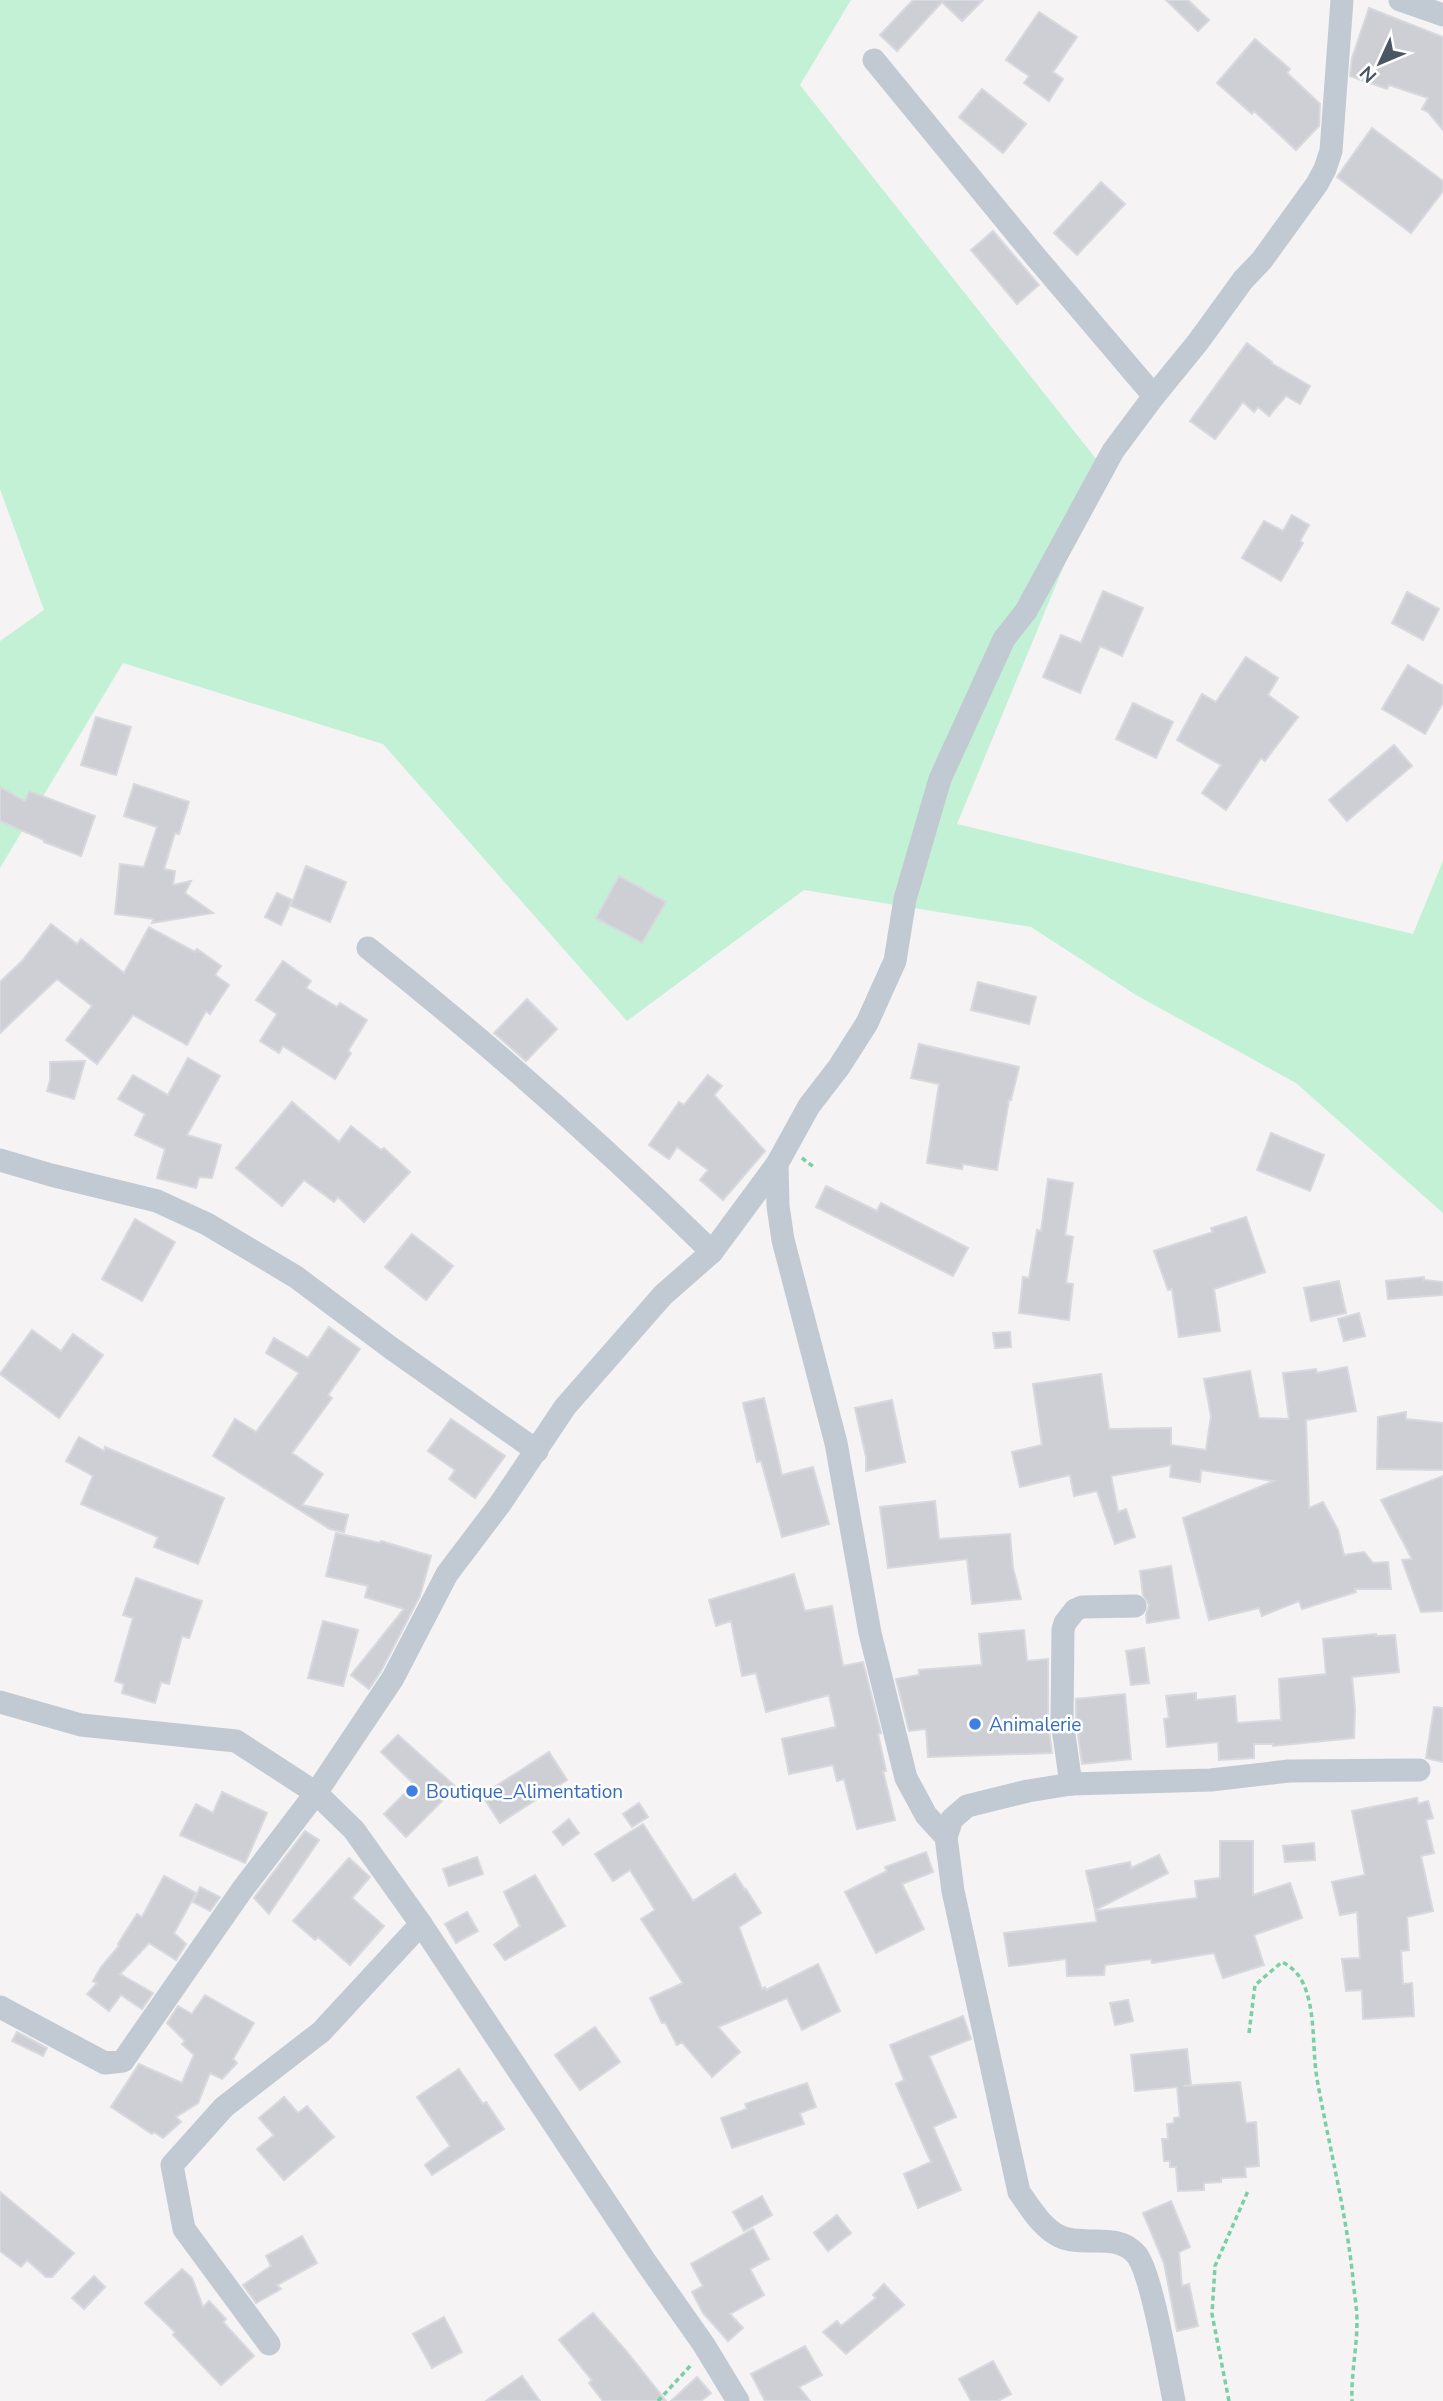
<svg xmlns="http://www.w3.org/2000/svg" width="1443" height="2401" viewBox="0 0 1443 2401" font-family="'Nunito Sans',sans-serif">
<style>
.green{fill:#c3f1d5}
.building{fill:#cdcfd5;stroke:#d7d9de;stroke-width:2}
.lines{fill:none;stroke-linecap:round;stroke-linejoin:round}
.path{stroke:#7ad0a6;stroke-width:3.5;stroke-dasharray:5 3.5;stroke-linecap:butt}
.minor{stroke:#c1cad2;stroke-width:23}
.shop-dot{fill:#3f7fe0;stroke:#fff;stroke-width:2.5}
.labels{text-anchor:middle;stroke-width:5;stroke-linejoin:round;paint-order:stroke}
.shop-label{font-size:19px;fill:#366cbe;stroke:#fff;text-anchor:start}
</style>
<rect width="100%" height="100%" fill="#f5f3f3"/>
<!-- green -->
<path class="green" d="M0,0H851L800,85L1104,469L957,824L1413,934L1443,861V1213L1296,1083L1136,995L1031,927L804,890L627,1021L383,744L123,663L0,868V641L44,610L0,489Z"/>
<!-- building -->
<g class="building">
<path d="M913,0H983L962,21L942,2L897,51L880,35Z"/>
<path d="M1166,0H1188L1209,20L1198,31Z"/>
<path d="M1369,8L1443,37V130L1428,112L1422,109L1428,98L1389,85L1387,89L1350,76L1352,58Z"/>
<path d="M1039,12L1077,37L1053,72L1063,79L1049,101L1024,83L1029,76L1006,60Z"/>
<path d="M1255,39L1290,69L1287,73L1320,104L1319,126L1296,150L1254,111L1252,114L1217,83Z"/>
<path d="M982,89L1026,124L1003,153L959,117Z"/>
<path d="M1372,128L1443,181V191L1411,233L1337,177Z"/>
<path d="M1101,182L1125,204L1077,255L1054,233Z"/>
<path d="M993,231L1039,285L1017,304L971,250Z"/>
<path d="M1247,343L1272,362L1271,363L1310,386L1300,404L1286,396L1269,416L1258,407L1254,412L1243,402L1215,439L1190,421Z"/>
<path d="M1292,515L1309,525L1300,541L1303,543L1281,581L1242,558L1264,521L1283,531Z"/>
<path d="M1103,591L1143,608L1122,656L1100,646L1080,693L1043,677L1061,635L1081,643Z"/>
<path d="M1407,592L1439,609L1423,640L1392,623Z"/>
<path d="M1246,657L1278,678L1268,695L1298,717L1265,761L1261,758L1226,810L1202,793L1221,765L1177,740L1202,694L1216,702Z"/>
<path d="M1408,665L1443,686V703L1425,734L1382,709Z"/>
<path d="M1133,703L1173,722L1156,758L1116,739Z"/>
<path d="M96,717L131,727L116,775L81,765Z"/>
<path d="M1394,745L1412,766L1347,821L1329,800Z"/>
<path d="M134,784L189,802L179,834L175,833L164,869L175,871L173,885L191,881L185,893L213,913L152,923L154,919L115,914L120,864L144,867L157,827L124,816Z"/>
<path d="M0,787L25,801L29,791L95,816L81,856L44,842V840L0,821Z"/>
<path d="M306,866L346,882L330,922L291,906Z"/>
<path d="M619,876L666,902L642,943L596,918Z"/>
<path d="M277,893L292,900L281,925L265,917Z"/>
<path d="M51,924L77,944L81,939L124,973L149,927L195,952L197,949L221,966L215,975L229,985L210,1014L206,1011L187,1045L133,1015L97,1064L66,1040L92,1006L57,979L0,1033V982L22,961Z"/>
<path d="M283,961L311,981L306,988L337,1007L340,1003L367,1020L348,1051L351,1053L335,1079L283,1046L279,1053L260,1041L277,1014L256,1000Z"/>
<path d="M978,982L1036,997L1029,1024L971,1010Z"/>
<path d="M527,999L557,1029L526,1061L494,1033Z"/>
<path d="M919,1044L1019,1067L1011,1100H1009L997,1170L963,1164L962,1169L927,1163L939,1084L911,1078Z"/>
<path d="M188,1058L220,1076L187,1135L221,1145L212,1178L199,1177L196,1188L157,1178L165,1149L135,1135L145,1114L118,1099L133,1075L168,1095Z"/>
<path d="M85,1061L74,1099L47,1091L50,1080V1062Z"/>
<path d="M708,1075L722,1086L714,1095L765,1151L723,1200L700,1180L708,1170L677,1147L669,1159L649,1145L679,1102L684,1105Z"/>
<path d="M292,1102L339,1142L351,1126L381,1150L384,1148L410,1172L364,1222L338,1197L334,1202L304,1180L282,1206L236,1168Z"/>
<path d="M1271,1133L1324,1155L1310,1191L1257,1170Z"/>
<path d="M1048,1179L1073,1183L1065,1235L1073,1237L1066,1283L1073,1284L1069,1320L1019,1313L1023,1277L1029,1278L1037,1230L1041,1231Z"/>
<path d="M826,1186L877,1211L881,1203L968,1248L953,1276L816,1207Z"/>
<path d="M1246,1217L1265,1272L1214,1289L1220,1331L1179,1337L1172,1289L1168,1290L1154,1251L1213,1232L1211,1228Z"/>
<path d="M135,1219L175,1242L142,1301L102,1279Z"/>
<path d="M412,1234L453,1266L426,1300L385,1267Z"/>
<path d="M1424,1277V1280L1443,1282V1295L1388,1299L1386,1281Z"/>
<path d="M1339,1281L1346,1313L1311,1321L1304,1288Z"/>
<path d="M1359,1313L1365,1336L1344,1341L1338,1319Z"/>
<path d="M329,1327L360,1349L328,1395L332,1398L292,1453L323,1474L302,1505L348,1515L344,1532L330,1529L213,1456L235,1419L256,1432L299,1373L266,1353L274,1338L308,1358Z"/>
<path d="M32,1330L61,1351L73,1334L103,1355L59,1418L0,1374Z"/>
<path d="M1010,1332L1011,1347L995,1348L993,1333Z"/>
<path d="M1347,1367L1356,1411L1306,1420L1309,1508L1323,1502L1338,1530L1344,1555L1364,1552L1373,1563L1388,1562L1391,1589H1355L1356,1592L1302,1609L1299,1601L1262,1616L1259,1608L1209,1620L1183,1518L1274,1481L1201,1470L1200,1482L1170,1477L1171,1465L1111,1476L1118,1512L1126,1509L1135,1537L1115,1544L1097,1491L1074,1496L1070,1475L1020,1487L1012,1452L1042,1445L1033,1384L1101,1374L1109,1429L1171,1428V1445L1206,1450L1211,1416L1204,1379L1250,1371L1259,1418L1289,1419L1283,1373L1316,1369L1317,1373Z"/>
<path d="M764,1398L782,1475L813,1467L829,1524L782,1537L761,1461L757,1462L743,1403Z"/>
<path d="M892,1400L905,1462L866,1471V1457L855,1408Z"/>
<path d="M1406,1412V1419L1443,1423V1470L1377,1469L1378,1417Z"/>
<path d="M451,1419L505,1456L475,1498L449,1479L455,1470L428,1451Z"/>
<path d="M79,1437L104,1451L105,1447L224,1498L198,1564L154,1547L158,1537L81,1504L93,1476L66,1461Z"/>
<path d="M1443,1476V1611L1421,1612L1402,1560L1412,1559L1381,1500Z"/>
<path d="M935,1501L939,1539L1010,1534L1013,1568L1021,1599L972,1604L967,1559L888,1568L880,1507Z"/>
<path d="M336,1533L380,1543L381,1541L431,1556L420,1596L381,1671L369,1689L351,1675L404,1609L365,1597L368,1586L326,1576Z"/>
<path d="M1171,1566L1179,1618L1147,1623L1146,1614L1149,1605L1143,1595L1140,1571Z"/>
<path d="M794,1574L805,1611L832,1606L843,1666L863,1662L881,1733L878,1734L886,1771H883L895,1820L857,1829L844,1779L837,1781L833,1765L789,1774L782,1739L836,1727L829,1695L766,1712L756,1673L742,1676L731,1621L716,1626L709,1600Z"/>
<path d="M136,1578L202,1601L189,1638L182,1636L169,1684L161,1682L155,1703L122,1693L124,1684L115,1681L133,1618L123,1615Z"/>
<path d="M323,1621L358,1630L343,1686L308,1678Z"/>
<path d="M1024,1630L1027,1661L1048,1659V1721L1052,1753L928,1757L926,1729L909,1731L896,1679L919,1675V1670L982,1665L979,1634Z"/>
<path d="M1376,1634V1636L1395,1635L1399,1672L1352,1677L1355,1709L1354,1738L1273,1746V1744H1254V1758L1219,1760L1218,1742L1167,1747L1164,1719L1169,1718L1166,1696L1196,1693V1700L1235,1696L1237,1723L1281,1720L1279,1679L1326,1674L1323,1639Z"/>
<path d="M1144,1648L1149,1683L1131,1685L1126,1651Z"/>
<path d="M1125,1694L1131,1759L1082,1764L1076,1720V1699Z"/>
<path d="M1434,1707L1443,1708V1762L1426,1758Z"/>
<path d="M398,1735L456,1787L406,1837L384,1814L414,1784L381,1752Z"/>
<path d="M549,1752L567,1780L500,1823L482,1795Z"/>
<path d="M222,1792L267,1813L245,1863L180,1835L196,1804L213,1813Z"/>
<path d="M1417,1798L1418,1804L1428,1801L1433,1818L1426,1820L1434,1853L1421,1856L1433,1911L1407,1917L1409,1950L1401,1951L1403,1984L1412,1983L1414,2016L1363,2019L1362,1990L1346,1991L1342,1959L1360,1958L1357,1912L1340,1915L1332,1882L1365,1875L1352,1811Z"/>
<path d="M639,1803L648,1817L632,1827L623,1814Z"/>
<path d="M569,1819L579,1833L563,1845L553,1832Z"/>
<path d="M643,1824L693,1901L735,1874L745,1890L746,1889L761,1913L739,1927L762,1989L765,1987L766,1990L818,1964L840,2011L802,2030L787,1998L718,2027L740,2052L712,2077L682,2042L677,2045L665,2022L662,2023L650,1998L683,1983L641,1919L655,1910L630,1870L613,1881L595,1854Z"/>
<path d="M305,1831L319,1840L269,1914L254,1898Z"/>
<path d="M1220,1841H1253V1895L1290,1883L1302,1918L1254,1935L1264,1965L1223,1978L1214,1953L1152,1963L1151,1959L1105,1965L1104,1975L1067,1976L1066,1959L1009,1966L1004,1933L1097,1922L1095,1911L1197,1898L1195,1881L1220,1878Z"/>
<path d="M1314,1843L1315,1860L1285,1862L1283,1846Z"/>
<path d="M926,1852L933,1872L902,1884L924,1929L876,1953L845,1892L887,1871L885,1867Z"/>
<path d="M1159,1855L1168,1873L1095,1910L1086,1871L1130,1862L1131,1868Z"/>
<path d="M477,1857L483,1874L449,1886L443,1869Z"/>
<path d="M349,1858L370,1877L352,1898L384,1926L350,1965L318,1937L315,1940L293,1921Z"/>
<path d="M535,1875L565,1926L505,1960L494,1945L520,1926L504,1892Z"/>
<path d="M164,1876L196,1893L174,1933L186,1944L176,1960L149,1943L120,1974L153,1993L142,2009L121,1995L109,2011L87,1994L97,1983L93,1981L101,1967L119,1946L118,1944L137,1914L142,1917Z"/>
<path d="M200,1887L220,1897L210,1911L193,1902Z"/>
<path d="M467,1912L478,1931L456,1943L445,1924Z"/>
<path d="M205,1995L254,2023L233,2059L237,2063L222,2079L210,2073L198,2103L176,2117L181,2122L163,2138L154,2132L152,2134L111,2107L139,2064L182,2083L194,2055L182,2044L185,2041L167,2023L178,2006L192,2014Z"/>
<path d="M1128,2000L1133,2021L1115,2025L1110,2003Z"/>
<path d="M963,2016L971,2039L929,2056L956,2117L933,2127L961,2190L918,2208L904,2174L931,2162L896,2084L904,2080L890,2045Z"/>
<path d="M595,2027L620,2062L580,2090L555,2055Z"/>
<path d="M17,2032L47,2048L43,2056L12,2041Z"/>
<path d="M1187,2049L1191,2085L1183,2086L1240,2082L1246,2123L1256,2122L1259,2166L1245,2167L1246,2177L1221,2178V2182L1204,2183V2190L1178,2191L1176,2167H1170V2161H1164L1162,2139H1168L1167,2124L1174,2123V2118L1180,2117L1177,2087L1135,2091L1131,2055Z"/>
<path d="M459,2069L483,2104L486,2102L504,2129L432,2175L425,2165L450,2146L417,2097Z"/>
<path d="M807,2083L816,2107L800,2113L804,2124L732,2148L721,2118L747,2109L745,2104Z"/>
<path d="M284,2097L298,2113L307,2106L334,2137L284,2180L257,2149L274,2135L259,2118Z"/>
<path d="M0,2192L74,2253L52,2277H46L27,2260L21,2267L0,2251Z"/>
<path d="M762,2196L772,2215L744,2231L733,2212Z"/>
<path d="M1171,2201L1190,2247L1179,2252L1182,2286L1189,2284L1198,2326L1177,2331L1164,2263L1143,2213Z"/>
<path d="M837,2215L851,2233L828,2251L814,2233Z"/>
<path d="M753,2229L769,2259L750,2269L764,2295L730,2314L743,2328L728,2341L703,2313L692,2292L703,2286L691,2264Z"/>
<path d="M302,2236L317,2263L277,2285L281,2289L256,2303L243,2285L271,2266L266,2256Z"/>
<path d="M182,2269L192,2278L203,2307L209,2301L226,2319L223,2322L254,2356L221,2385L173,2335L175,2332L145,2303Z"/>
<path d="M94,2276L105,2287L84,2309L72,2298Z"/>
<path d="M884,2284L904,2305L846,2354L823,2332L837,2321L841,2326L876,2298L873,2295Z"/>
<path d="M593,2313L627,2352L666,2401H603L589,2383L592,2380L559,2340Z"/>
<path d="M444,2317L462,2352L432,2368L413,2334Z"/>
<path d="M805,2346L822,2375L799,2387L810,2401H765L751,2374Z"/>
<path d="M993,2361L1011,2394L998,2401H971L959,2379Z"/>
<path d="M522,2376L540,2401H486Z"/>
<path d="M697,2377L711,2393L701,2401H671Z"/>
</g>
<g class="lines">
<!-- path -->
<g class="path">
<path d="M802,1158L815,1168"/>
<path d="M1249,2033L1255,1985L1282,1962C1292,1967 1299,1974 1304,1985C1316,2014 1312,2049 1317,2079C1329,2146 1346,2211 1353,2279C1354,2293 1357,2307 1357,2321C1357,2348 1351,2374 1352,2401"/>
<path d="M658,2401L692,2364"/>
<path d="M1229,2401L1212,2314L1215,2266L1248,2191"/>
</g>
<!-- minor -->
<g class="minor">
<path d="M1400,0L1443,15"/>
<path d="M874,60L1035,256L1154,396"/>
<path d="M368,948C488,1043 603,1145 712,1252"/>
<path d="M0,1160L51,1175L157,1201L207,1224L296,1277L391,1348L537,1451"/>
<path d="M777,1164L778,1206L783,1240L836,1443L870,1633L906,1778L926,1815L946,1837"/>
<path d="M0,1702L81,1725L236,1741L316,1793L354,1830L421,1924L645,2261L704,2345L738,2401"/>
<path d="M1071,1784L1062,1721L1063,1630L1065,1623L1075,1610L1082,1607L1135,1606"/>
<path d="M0,2007L105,2063L123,2061L242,1890L316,1793L393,1678L447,1574L500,1504L565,1407L663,1295L712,1252L777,1164L809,1106L839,1067L867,1023L895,961L905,899L940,779L1004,639L1026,611L1113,451L1154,396L1198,342L1243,280L1262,260L1317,184L1325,169L1331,151L1342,0"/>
<path d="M269,2344L184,2229L172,2165L224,2107L321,2032L421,1924"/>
<path d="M1174,2401C1168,2372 1152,2273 1136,2254C1116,2231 1082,2248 1059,2236C1041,2227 1030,2207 1019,2192L953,1891L946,1837L952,1819L967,1806L1028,1791L1071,1784L1211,1780L1289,1771L1419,1770"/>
</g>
</g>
<!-- markers -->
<g class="shop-dot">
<circle cx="975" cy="1724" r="7"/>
<circle cx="412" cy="1791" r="7"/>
</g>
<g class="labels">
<!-- shop labels -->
<g class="shop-label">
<text x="989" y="1731">Animalerie</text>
<text x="426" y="1798">Boutique_Alimentation</text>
</g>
</g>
<!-- north arrow -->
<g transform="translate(1380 63) rotate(226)" stroke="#ffffff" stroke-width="5" paint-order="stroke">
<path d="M0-5L12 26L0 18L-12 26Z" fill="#4a5661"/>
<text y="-10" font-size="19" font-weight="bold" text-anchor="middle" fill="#4a5661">N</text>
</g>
</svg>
